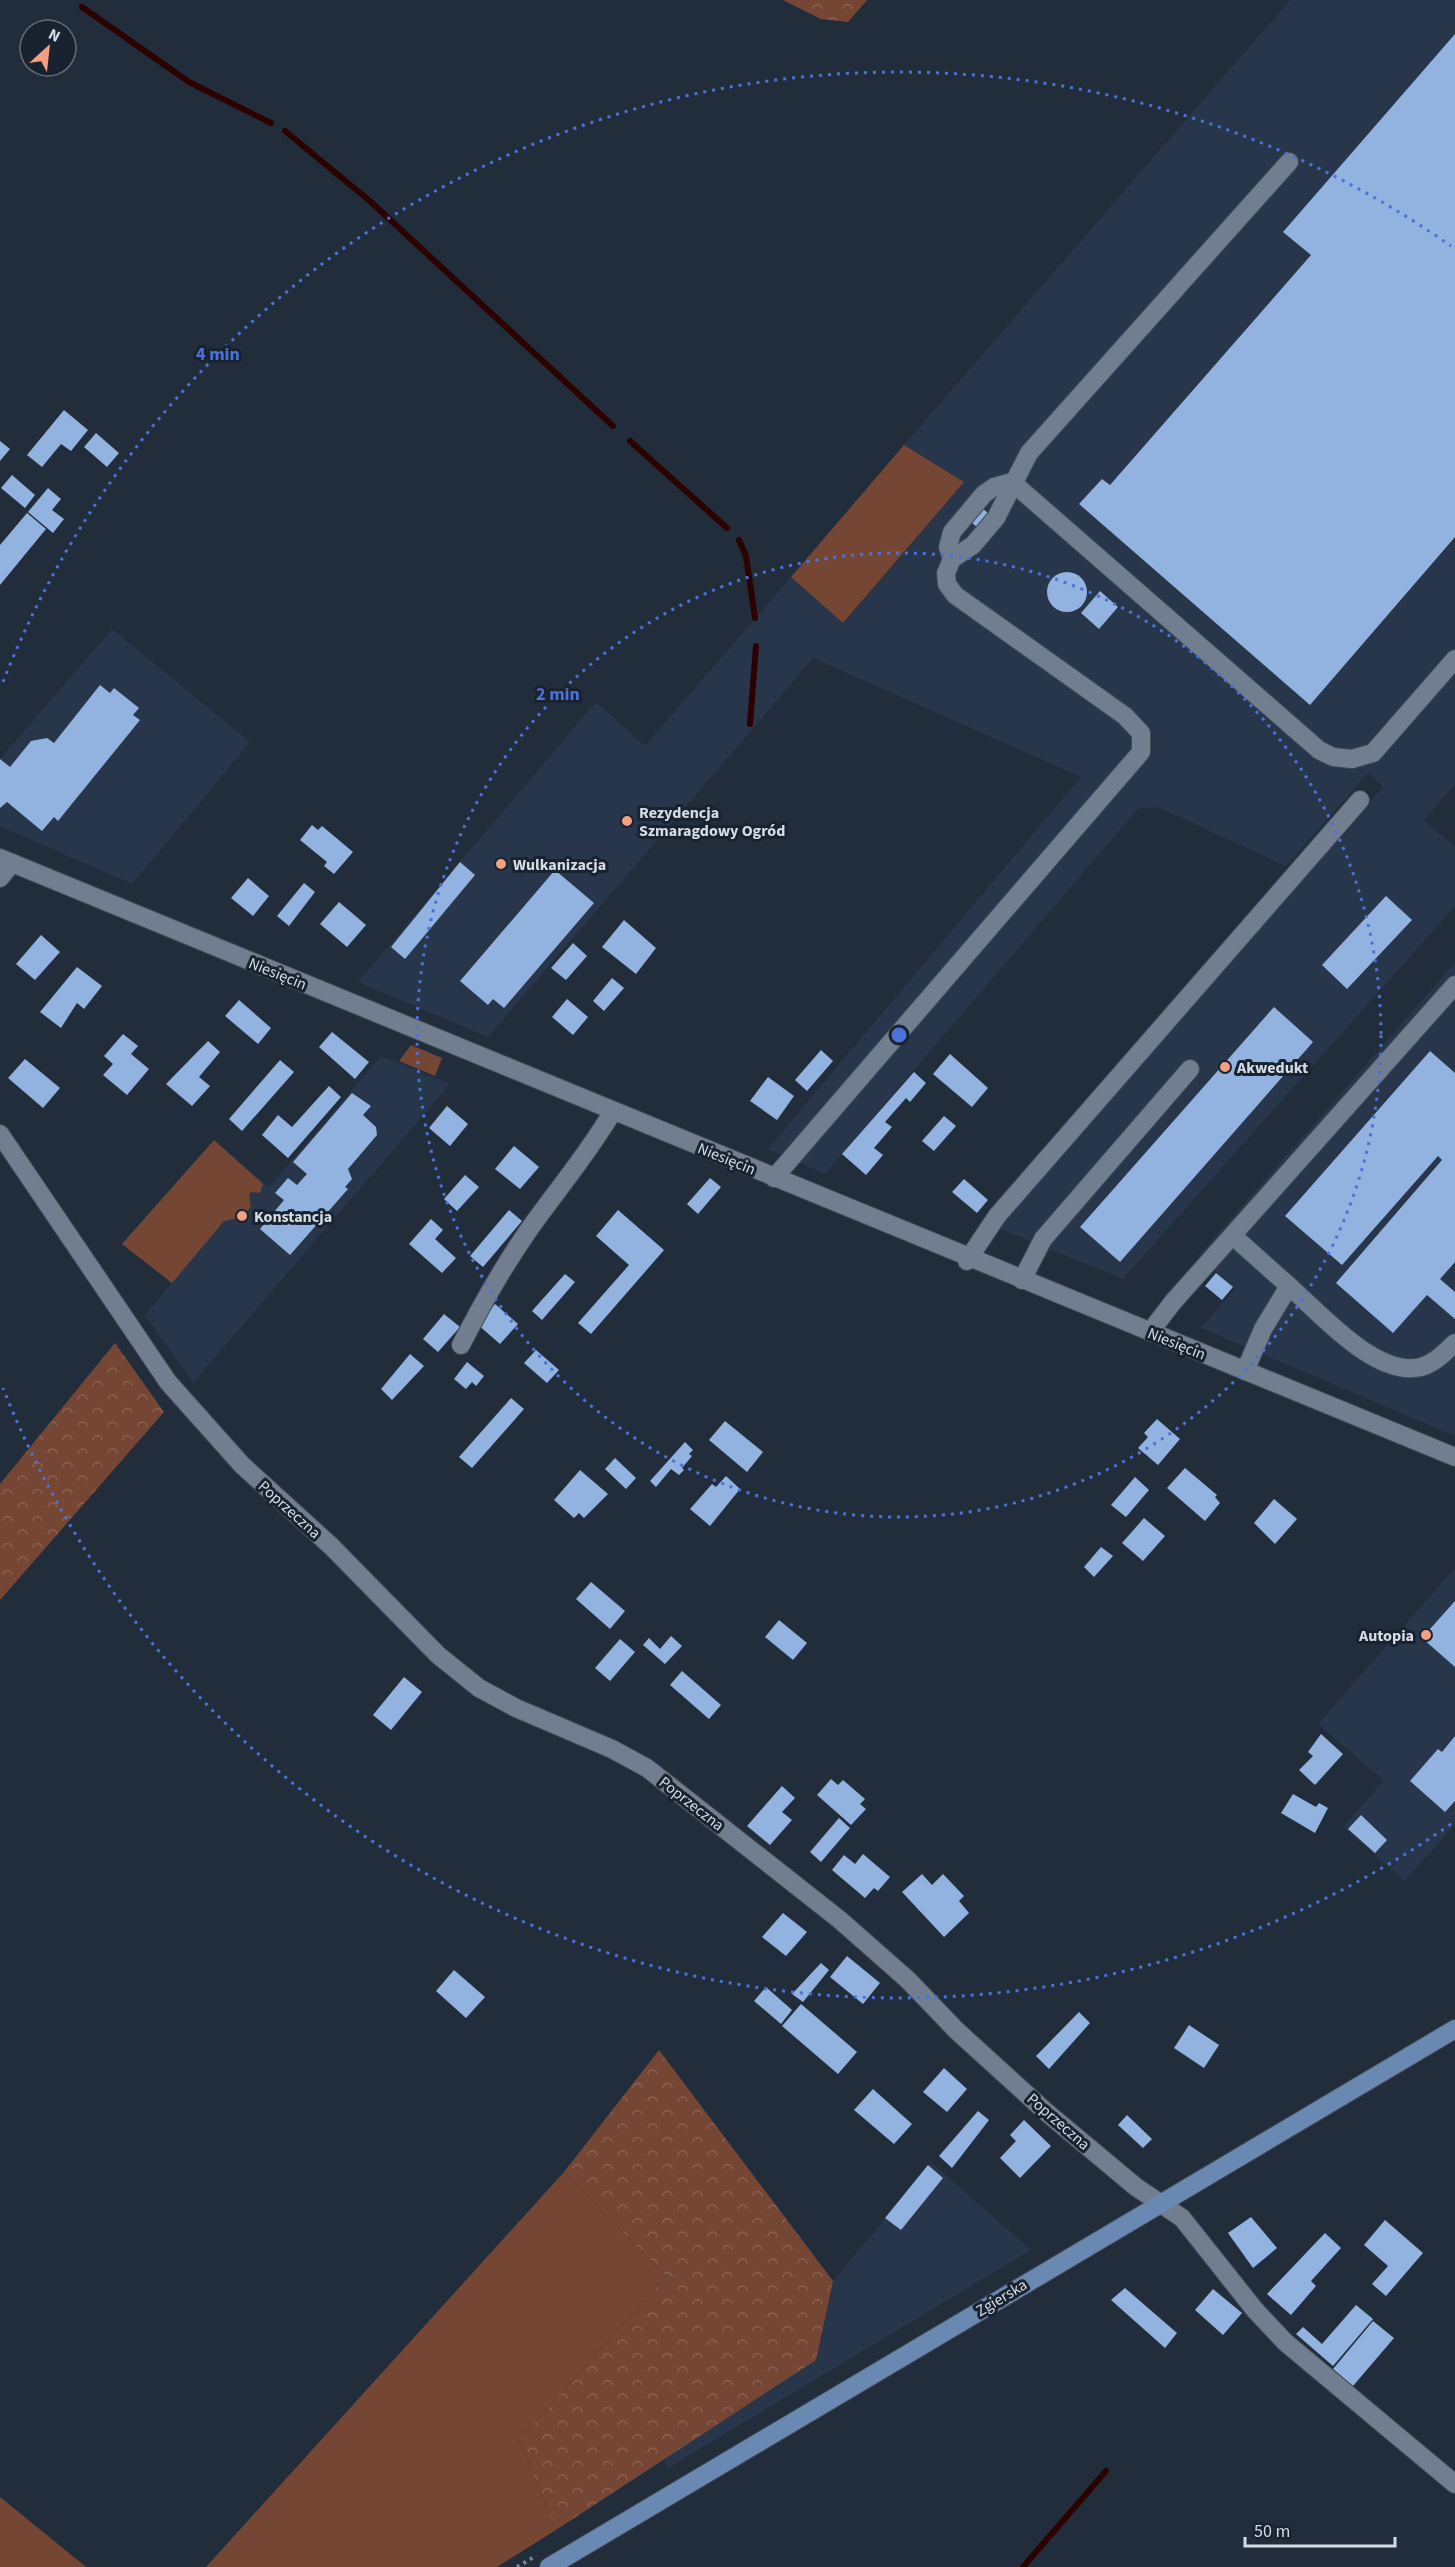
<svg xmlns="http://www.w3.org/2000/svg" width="1455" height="2567" viewBox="0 0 1455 2567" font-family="'Source Sans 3',sans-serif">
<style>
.built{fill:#27364a}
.green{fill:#764635}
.forest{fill:url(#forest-crowns)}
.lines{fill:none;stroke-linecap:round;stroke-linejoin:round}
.stream{stroke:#2c0200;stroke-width:6}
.building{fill:#92b3df}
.minor-casing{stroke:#404955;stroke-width:20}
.major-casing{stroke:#404955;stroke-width:20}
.path{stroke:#79828e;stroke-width:4;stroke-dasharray:3 4.5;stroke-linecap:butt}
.minor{stroke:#717e8f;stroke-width:18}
.major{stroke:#6a89b2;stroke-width:18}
.ring{fill:none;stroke:#4b72db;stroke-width:3;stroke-dasharray:3 6}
.poi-dot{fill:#f39f83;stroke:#192330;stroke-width:2}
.labels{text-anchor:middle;stroke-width:6;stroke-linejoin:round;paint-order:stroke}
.poi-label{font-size:16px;font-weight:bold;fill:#d5dce5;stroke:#192330;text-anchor:start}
.street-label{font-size:16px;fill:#d5dce5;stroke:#192330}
.centre{fill:#4b72db;stroke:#192330;stroke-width:3}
.ring-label{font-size:18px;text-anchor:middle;font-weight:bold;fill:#4b72db;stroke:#192330;stroke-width:6;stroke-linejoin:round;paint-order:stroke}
</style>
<defs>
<pattern id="forest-crowns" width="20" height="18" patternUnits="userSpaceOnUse" patternTransform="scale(1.5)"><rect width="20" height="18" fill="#764635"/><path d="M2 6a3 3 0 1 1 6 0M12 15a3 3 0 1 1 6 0" fill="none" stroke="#896052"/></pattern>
</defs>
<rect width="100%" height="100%" fill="#222d3b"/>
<!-- built -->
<g class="built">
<path d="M1290,0H1455V784L1424,820L1455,847V906L1123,1279L998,1228L1383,787L1368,773L1286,866L1158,807L1138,809L825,1174L768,1149L1081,777L813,658L488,1037L358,982L596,702L645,746L791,577L844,623L964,482L904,445Z"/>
<path d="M112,629L250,742L132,884L0,826V759Z"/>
<path d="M1455,963V1436L1201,1328L1235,1289L1198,1256Z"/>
<path d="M381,1056L450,1084L193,1383L145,1315L172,1283L122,1244L214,1140L269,1187Z"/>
<path d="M1455,1568V1824L1405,1881L1343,1827L1384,1781L1318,1724Z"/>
<path d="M932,2163L1031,2250L668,2468L632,2405L833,2281Z"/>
</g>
<!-- green -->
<g class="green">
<path d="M904,445L964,482L843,623L791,577Z"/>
<path d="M411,1045L442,1058L435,1076L399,1061Z"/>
<path d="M214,1140L263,1184L260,1193L251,1192L249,1195L251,1207L240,1218L224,1221L172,1283L122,1244Z"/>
<path d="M564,2172L666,2276L519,2440L556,2530L497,2567H206Z"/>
<path d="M0,2497L86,2567H0Z"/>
</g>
<!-- forest -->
<g class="forest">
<path d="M783,0H867L848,22L821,19Z"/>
<path d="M115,1343L164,1412L0,1600V1484Z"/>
<path d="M659,2050L833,2281L816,2360L556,2530L519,2440L666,2276L564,2172Z"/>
</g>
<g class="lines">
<!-- stream -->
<g class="stream">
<path d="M82,7L189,82L271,123"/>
<path d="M285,131L371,202L613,426"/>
<path d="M630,441L727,528"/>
<path d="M739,540L746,556L755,618"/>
<path d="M750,724L756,646"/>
<path d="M1023,2567L1106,2471"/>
</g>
</g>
<!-- building -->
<g class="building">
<path d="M1455,34V537L1310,705L1079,504L1102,479L1110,485L1311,255L1283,232Z"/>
<path d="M64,410L88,430L71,451L61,444L42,467L27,455Z"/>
<path d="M96,433L119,453L107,467L84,447Z"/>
<path d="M0,441L10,449L0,461Z"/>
<path d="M12,475L35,495L25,508L1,488Z"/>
<path d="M48,488L61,499L52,510L64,519L53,533L28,512Z"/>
<path d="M982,508L989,514L978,528L971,522Z"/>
<path d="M27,513L46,529L0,585V545Z"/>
<circle cx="1067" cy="592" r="20"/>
<path d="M1100,591L1118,607L1099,629L1081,613Z"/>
<path d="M100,685L110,693L114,688L139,708L133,715L140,720L58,821L54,817L42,831L7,802L0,808V759L10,767L31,741L47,738L54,743Z"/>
<path d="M312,825L318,830L322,826L353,852L334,874L324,866L327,862L300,840Z"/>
<path d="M460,862L475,875L405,959L391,947Z"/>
<path d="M555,870L594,903L504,1008L493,999L488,1005L460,981Z"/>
<path d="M248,878L269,896L253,916L231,898Z"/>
<path d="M304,883L315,892L289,926L277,916Z"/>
<path d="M1386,896L1412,920L1347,989L1322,965Z"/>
<path d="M339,902L366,925L347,947L320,924Z"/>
<path d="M624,920L656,948L636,974L602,947Z"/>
<path d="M41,935L60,952L35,980L16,964Z"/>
<path d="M573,943L587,956L566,980L551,968Z"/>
<path d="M77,967L102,986L84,1009L77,1003L61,1028L40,1012Z"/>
<path d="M612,978L624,988L604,1011L593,1001Z"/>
<path d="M567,999L588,1017L573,1035L552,1017Z"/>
<path d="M239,1000L271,1028L258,1044L225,1016Z"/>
<path d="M1274,1007L1313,1042L1120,1262L1080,1227Z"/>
<path d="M332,1032L369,1062L355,1079L319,1047Z"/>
<path d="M123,1034L138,1046L131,1054L149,1069L127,1095L103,1075L113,1064L104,1056Z"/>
<path d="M208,1041L220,1052L199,1077L210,1086L192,1106L166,1084Z"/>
<path d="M821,1050L833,1061L807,1091L795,1080Z"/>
<path d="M1430,1051L1455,1073V1262L1440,1279L1455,1292V1319L1427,1295L1393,1333L1336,1283L1442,1160L1438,1156L1342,1265L1285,1216Z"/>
<path d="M950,1054L988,1088L972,1107L933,1074Z"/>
<path d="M25,1059L60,1088L43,1108L8,1078Z"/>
<path d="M280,1060L294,1072L242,1131L229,1119Z"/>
<path d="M914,1072L926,1083L910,1102L906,1098L885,1122L892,1127L874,1148L883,1155L866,1175L842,1154Z"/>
<path d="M768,1077L794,1096L777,1120L750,1101Z"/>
<path d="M329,1086L341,1097L288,1158L262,1135L278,1115L292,1127Z"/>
<path d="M352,1093L371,1106L363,1115L376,1127L377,1135L348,1169L352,1179L345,1187L348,1189L290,1255L260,1229L284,1200L275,1193L288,1178L297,1185L307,1174L293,1162Z"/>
<path d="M447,1106L468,1124L450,1146L429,1128Z"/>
<path d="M944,1116L956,1126L934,1151L922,1141Z"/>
<path d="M514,1146L539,1167L520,1189L495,1169Z"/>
<path d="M465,1175L479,1187L457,1211L444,1199Z"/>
<path d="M710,1178L721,1187L698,1214L687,1204Z"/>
<path d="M964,1179L988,1200L977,1213L952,1192Z"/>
<path d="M509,1210L522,1221L483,1267L470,1256Z"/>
<path d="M618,1210L664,1250L591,1334L578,1323L629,1265L596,1236Z"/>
<path d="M431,1219L443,1230L435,1239L456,1258L442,1273L409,1244Z"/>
<path d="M1216,1273L1233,1287L1222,1300L1205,1286Z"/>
<path d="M565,1274L575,1282L542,1320L532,1311Z"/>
<path d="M495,1304L518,1324L500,1344L477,1324Z"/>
<path d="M444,1314L460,1327L438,1352L423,1339Z"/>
<path d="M536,1350L559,1370L547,1383L524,1363Z"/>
<path d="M410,1354L424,1366L392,1400L381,1389Z"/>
<path d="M467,1362L484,1376L476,1386L472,1382L466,1389L454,1379Z"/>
<path d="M511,1398L524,1409L472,1468L459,1457Z"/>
<path d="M1157,1419L1180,1439L1158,1465L1138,1448L1148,1437L1144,1433Z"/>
<path d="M725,1421L763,1452L747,1472L709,1440Z"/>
<path d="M685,1442L693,1450L689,1454L692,1456L682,1468L684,1470L679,1475L671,1469L656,1487L650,1481Z"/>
<path d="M615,1458L636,1478L626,1489L605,1469Z"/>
<path d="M1185,1468L1217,1495L1215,1497L1220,1503L1205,1521L1167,1488Z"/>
<path d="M580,1470L608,1494L584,1518L579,1513L574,1518L554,1500Z"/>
<path d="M726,1476L740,1489L710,1526L690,1509L712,1484L716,1487Z"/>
<path d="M1135,1477L1149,1490L1126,1517L1111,1505Z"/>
<path d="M1274,1499L1297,1519L1275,1544L1254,1523Z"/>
<path d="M1144,1518L1165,1536L1143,1561L1122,1543Z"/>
<path d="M1101,1547L1113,1556L1094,1577L1084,1567Z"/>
<path d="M591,1582L625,1611L610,1629L576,1599Z"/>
<path d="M1455,1601V1667L1422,1638Z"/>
<path d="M779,1620L807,1643L793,1660L765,1637Z"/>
<path d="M671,1636L682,1646L665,1664L643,1645L649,1638L660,1649Z"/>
<path d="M620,1639L635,1652L610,1681L595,1668Z"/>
<path d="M682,1671L721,1705L709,1719L670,1685Z"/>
<path d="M404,1677L422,1692L391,1730L373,1715Z"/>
<path d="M1321,1734L1343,1754L1315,1785L1299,1770L1313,1756L1308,1752Z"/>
<path d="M1455,1736V1801L1445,1812L1410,1781L1438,1749L1442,1752Z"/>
<path d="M831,1779L838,1785L843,1780L865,1799L860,1804L866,1809L851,1825L817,1795Z"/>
<path d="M782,1786L795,1798L782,1812L792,1820L770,1845L747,1826Z"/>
<path d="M1293,1794L1316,1807L1319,1803L1328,1808L1315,1833L1281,1813Z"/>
<path d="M1361,1815L1387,1840L1375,1853L1348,1829Z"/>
<path d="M839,1818L850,1828L821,1862L810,1852Z"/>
<path d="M863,1854L890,1877L878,1891L874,1888L865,1898L832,1870L844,1855L855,1864Z"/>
<path d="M922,1874L932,1885L943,1874L964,1896L959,1901L969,1913L944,1937L902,1892Z"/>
<path d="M783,1913L807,1932L786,1956L762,1937Z"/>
<path d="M847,1956L880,1983L863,2004L830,1977Z"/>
<path d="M821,1963L829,1970L803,2002L792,1994Z"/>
<path d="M454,1970L485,1997L466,2018L436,1991Z"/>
<path d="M766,1987L792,2010L781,2024L754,2001Z"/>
<path d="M801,2004L857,2052L838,2074L782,2026Z"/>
<path d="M1079,2012L1090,2023L1049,2069L1036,2056Z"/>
<path d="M1189,2025L1219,2045L1204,2068L1174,2048Z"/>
<path d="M944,2068L967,2089L947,2112L923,2092Z"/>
<path d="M873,2089L912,2124L894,2144L854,2110Z"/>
<path d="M978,2111L989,2120L952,2168L939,2156Z"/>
<path d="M1127,2115L1152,2139L1143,2148L1118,2125Z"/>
<path d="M1024,2120L1051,2146L1020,2178L1000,2158L1016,2141L1010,2135Z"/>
<path d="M928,2165L943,2178L901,2230L885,2218Z"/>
<path d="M1251,2217L1277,2248L1253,2268L1228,2233Z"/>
<path d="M1385,2220L1423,2253L1386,2296L1372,2284L1388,2266L1364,2245Z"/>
<path d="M1325,2233L1341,2248L1311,2281L1316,2286L1291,2315L1267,2294Z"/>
<path d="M1125,2288L1177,2333L1165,2348L1111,2300Z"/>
<path d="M1213,2289L1242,2313L1223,2335L1195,2310Z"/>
<path d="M1356,2305L1373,2319L1333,2366L1296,2334L1303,2327L1322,2344Z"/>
<path d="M1373,2321L1394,2338L1353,2386L1333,2369Z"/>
</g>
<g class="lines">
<defs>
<g id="minor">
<path d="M1012,482L1319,750L1333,757L1352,759L1373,753L1455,659"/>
<path d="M952,559L948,547L952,532L984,494L994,487L1012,482"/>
<path d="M0,858L1455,1457"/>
<path d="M0,878L12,863"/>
<path d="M0,1134L168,1382L242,1465L331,1546L438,1655L479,1688L516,1708L612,1749L647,1768L840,1920L908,1980L956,2030L1045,2111L1136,2187L1182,2218L1255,2310L1285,2342L1455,2484"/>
<path d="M774,1178L1141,752V733L1125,716L955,595L947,584L946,573L952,559L973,545L996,518L1029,453L1289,162"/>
<path d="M1233,1236L1289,1286"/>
<path d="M967,1261L997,1216L1360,800"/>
<path d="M1022,1280L1043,1239L1190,1069"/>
<path d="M1150,1332L1173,1302L1455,985"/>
<path d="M461,1345C481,1306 503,1267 528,1231C556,1191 588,1154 613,1111"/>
<path d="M1245,1371L1263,1329L1289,1286C1320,1313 1376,1378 1421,1367C1435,1363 1445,1352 1455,1343"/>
</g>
<path id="major" d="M549,2567L1455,2029"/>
</defs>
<!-- minor casing -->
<use href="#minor" class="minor-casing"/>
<!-- major casing -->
<use href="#major" class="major-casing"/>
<!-- path -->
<path class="path" d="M517,2567L534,2557"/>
<!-- minor -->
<use href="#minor" class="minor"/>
<!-- major -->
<use href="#major" class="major"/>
</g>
<!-- distance rings -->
<g class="ring">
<circle cx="899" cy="1035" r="482"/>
<path d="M1451 1824A963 963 0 0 1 3 1388M3 682A963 963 0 0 1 1451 246"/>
</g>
<!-- markers -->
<g class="poi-dot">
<circle cx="627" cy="821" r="6"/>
<circle cx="501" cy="864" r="6"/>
<circle cx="1225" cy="1067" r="6"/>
<circle cx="242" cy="1216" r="6"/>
<circle cx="1426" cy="1635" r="6"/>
</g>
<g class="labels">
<!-- poi labels -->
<g class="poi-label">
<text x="639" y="818">Rezydencja<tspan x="639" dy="18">Szmaragdowy Ogród</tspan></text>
<text x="513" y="870">Wulkanizacja</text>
<text x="1237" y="1073">Akwedukt</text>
<text x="254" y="1222">Konstancja</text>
<text x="1414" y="1641" text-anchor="end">Autopia</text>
</g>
<!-- street labels -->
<g class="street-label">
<text transform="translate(278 973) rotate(22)" y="6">Niesięcin</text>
<text transform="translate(727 1158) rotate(22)" y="6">Niesięcin</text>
<text transform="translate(1177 1343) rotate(22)" y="6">Niesięcin</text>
<text transform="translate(290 1509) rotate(42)" y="6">Poprzeczna</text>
<text transform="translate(692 1803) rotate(38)" y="6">Poprzeczna</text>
<text transform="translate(1059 2121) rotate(41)" y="6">Poprzeczna</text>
<text transform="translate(1001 2297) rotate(-31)" y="6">Zgierska</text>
</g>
</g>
<circle cx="899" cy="1035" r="9" class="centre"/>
<g class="ring-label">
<text x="218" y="360">4 min</text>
<text x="558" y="700">2 min</text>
</g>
<!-- north arrow -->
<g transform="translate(48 48) rotate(27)"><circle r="28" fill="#192330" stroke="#646d78" stroke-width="1.5"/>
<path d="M0-4.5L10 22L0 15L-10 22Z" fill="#f39f83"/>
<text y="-9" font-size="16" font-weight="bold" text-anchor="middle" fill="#d5dce5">N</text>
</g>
<!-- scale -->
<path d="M1245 2537v9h150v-9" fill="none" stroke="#d5dce5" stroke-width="3"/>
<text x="1254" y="2537" font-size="18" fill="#d5dce5" stroke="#192330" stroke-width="4.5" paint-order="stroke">50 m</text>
</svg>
